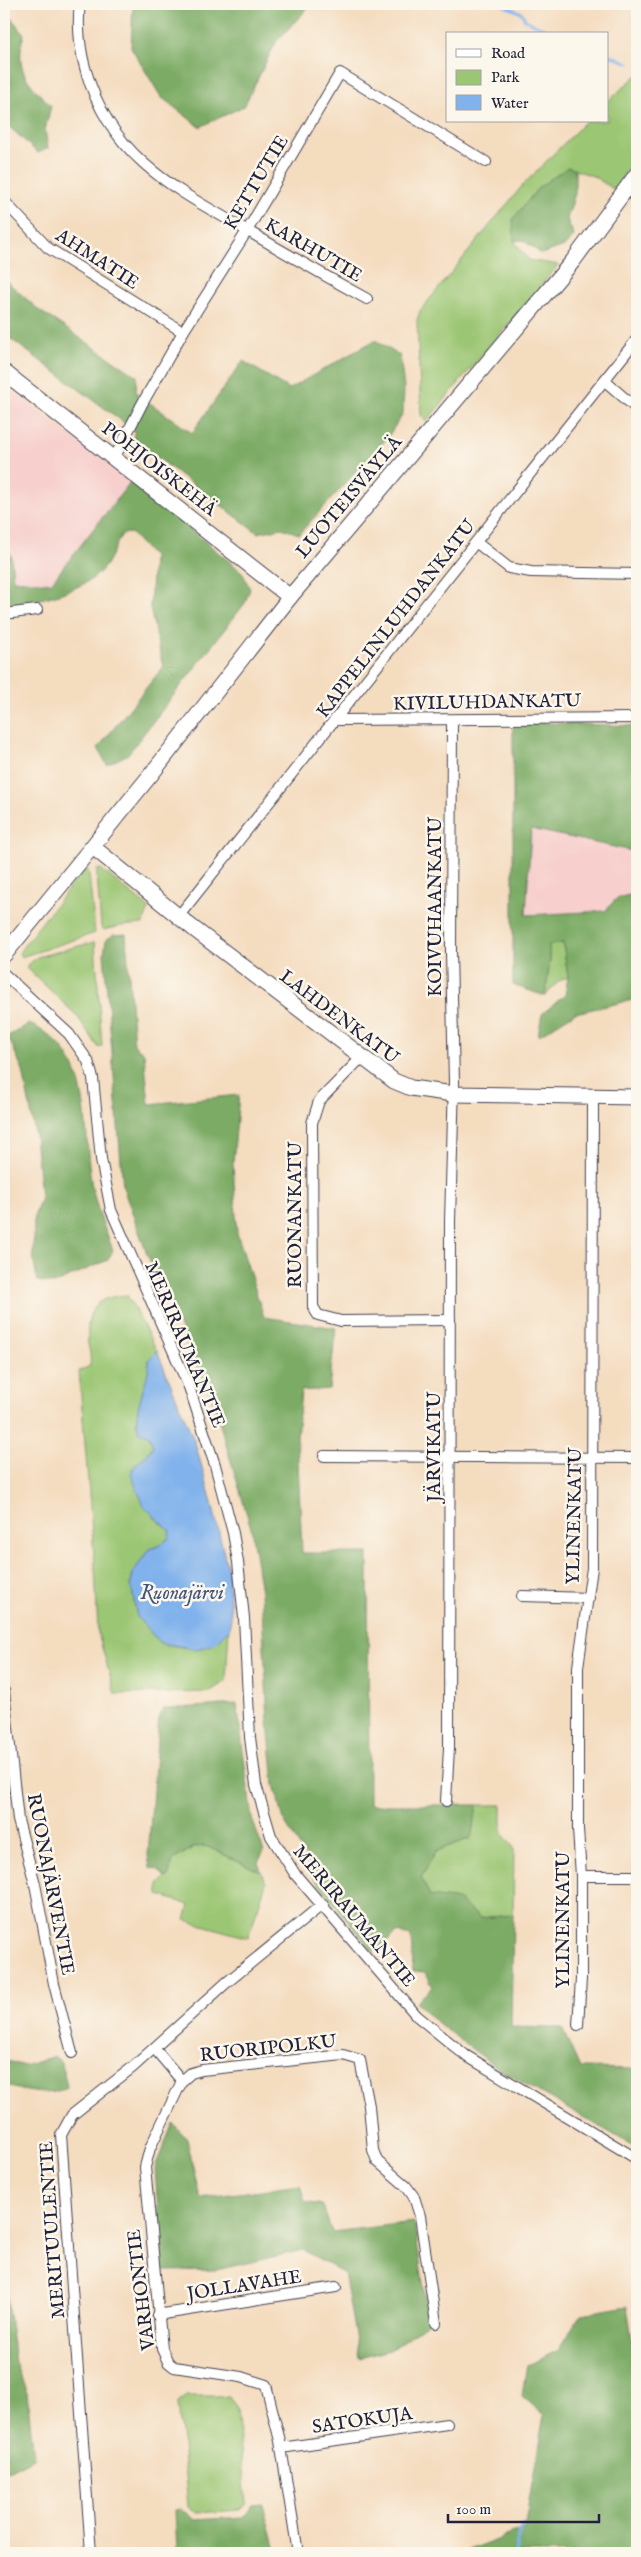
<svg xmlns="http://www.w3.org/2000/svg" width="641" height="2557" viewBox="0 0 641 2557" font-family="'IM FELL English',serif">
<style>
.built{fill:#f7d0cd}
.green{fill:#9bc673;stroke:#5e7457}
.forest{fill:#7cab65;stroke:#4f6650}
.water{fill:#81b2ec;stroke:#526a94}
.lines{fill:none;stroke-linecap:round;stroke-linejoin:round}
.stream{stroke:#81b2ec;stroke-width:3}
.minor-casing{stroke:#423e4f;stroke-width:12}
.secondary-casing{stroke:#423e4f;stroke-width:17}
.minor{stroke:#fff;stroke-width:10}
.secondary{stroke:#fff;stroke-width:15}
.labels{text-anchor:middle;stroke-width:5;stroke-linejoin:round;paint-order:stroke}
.street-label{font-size:19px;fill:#22223b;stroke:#fbf7ec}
.water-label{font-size:20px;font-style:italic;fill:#435479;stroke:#fbf7ec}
</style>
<rect width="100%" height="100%" fill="#fbf7ec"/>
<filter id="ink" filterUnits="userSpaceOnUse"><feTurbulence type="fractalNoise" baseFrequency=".02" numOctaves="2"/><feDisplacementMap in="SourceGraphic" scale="10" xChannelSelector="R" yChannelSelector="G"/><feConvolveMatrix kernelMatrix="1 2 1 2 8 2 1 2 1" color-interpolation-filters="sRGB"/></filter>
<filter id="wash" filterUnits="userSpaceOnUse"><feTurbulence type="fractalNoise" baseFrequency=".0096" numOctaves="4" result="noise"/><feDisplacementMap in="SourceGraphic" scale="20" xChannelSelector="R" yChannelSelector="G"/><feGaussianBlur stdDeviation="1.12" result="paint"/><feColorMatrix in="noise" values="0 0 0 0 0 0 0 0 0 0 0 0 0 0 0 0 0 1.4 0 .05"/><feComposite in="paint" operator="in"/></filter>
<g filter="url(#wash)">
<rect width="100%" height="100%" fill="#f4dcbf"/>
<!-- built -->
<g class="built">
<path d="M4,385L131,481L51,583L13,580L11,555L4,550Z"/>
<path d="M530,829L637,852V893L617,898L606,911L526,915Z"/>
</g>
<!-- green -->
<g class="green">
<path d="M637,75V155L615,190L593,176L567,167L514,241L529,260L558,265L426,422L421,415L417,320L420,311L522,186L586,121H607V102Z"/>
<path d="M85,868H87L89,875L95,933L21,957L19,953L25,944Z"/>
<path d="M101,869L149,908L143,924L120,926L104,930L101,927L97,875V870Z"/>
<path d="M94,942L95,943L102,1046L99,1048L77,1016L26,967L37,957Z"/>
<path d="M563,943L568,977L559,981L545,996L550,961L549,945Z"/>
<path d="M127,1295L157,1351L149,1359C150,1381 139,1402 136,1424L149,1435L153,1446L145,1458L132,1469L154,1517L170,1531L168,1539L159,1546L149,1549L133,1573L131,1584L137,1616L160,1643L181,1647L197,1649L214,1644L229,1629L226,1681L209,1692L115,1694L98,1633L95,1567L79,1371L90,1366C91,1357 90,1352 88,1344C87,1339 88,1333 88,1328C89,1302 103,1297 127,1295Z"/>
<path d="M477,1805H502V1833L514,1848L513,1915L480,1918L458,1900L430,1896L421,1878L436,1851L471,1838Z"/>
<path d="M206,1846L261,1872L266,1883L248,1938L185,1920L189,1905L159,1895V1883L165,1877H168L173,1860L194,1847Z"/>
<path d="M186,2396H229L237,2408L246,2503L240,2510L197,2513L188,2506L178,2402Z"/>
</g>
<!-- forest -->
<g class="forest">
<path d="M4,4H9L5,10L24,34C14,71 27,81 51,106L45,130L48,148L38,153L4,122Z"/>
<path d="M133,4H355L353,11L308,8L276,42L244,106L200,127L161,97L131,47Z"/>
<path d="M568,167L575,170V194L567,219L574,236L565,246L541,254L523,240L514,241L513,219L539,187Z"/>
<path d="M4,279L40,311L137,376L136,393L192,433L243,361L289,389L375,340L400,356L404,388L403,413L388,437L299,534L282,528L258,533L134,440V430L4,334Z"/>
<path d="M131,481L242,572L250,589L245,603L128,754L107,765L98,748L163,667L150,608L153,557L131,533L122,534C115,546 110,561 101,571C84,591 29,604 4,604V550L11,555L13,580L51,583Z"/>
<path d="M513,722L637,726V852L531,829L526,915L605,911L617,898L637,893V999L575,1013L538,1036L542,1014L565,995L568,977L563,943L549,945L550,961L545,996L513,985Z"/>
<path d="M126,934L134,1045L144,1053L149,1104L239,1095L233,1163L237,1233L264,1317L336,1328L329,1389L301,1391L297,1437L302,1553H368L369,1805H477L471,1838L436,1851L421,1878L430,1896L458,1900L480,1918L513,1915L511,2027L562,2028L580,2068L637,2069V2148L499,2069L436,2022L416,2002L433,1987L425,1972L413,1971L411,1936L397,1933L373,1952L309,1872L311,1865L285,1823L274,1785L268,1721L261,1592L251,1528L212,1398L147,1254L123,1187L104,954L106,940L113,935Z"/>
<path d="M29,1024C95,1052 82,1122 91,1181C95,1205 104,1227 113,1250L108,1260L53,1284L37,1281L33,1257L34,1217L41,1198L35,1134L23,1071L8,1036Z"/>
<path d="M237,1704L252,1819L264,1852L258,1862L261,1872L206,1846L194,1847L173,1860L168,1877H165L157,1869L150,1868L148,1855L159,1715L164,1709Z"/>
<path d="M54,2056L62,2063L67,2087C49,2098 22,2091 4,2085V2060L25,2066Z"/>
<path d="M173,2123L187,2139L200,2198L300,2185L305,2202L322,2205L332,2232L414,2222L429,2322L390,2350L359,2358L344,2273L303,2250L216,2270L162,2271L155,2167Z"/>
<path d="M4,2273L15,2363L27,2393L34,2458L4,2473Z"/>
<path d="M627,2306L637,2372V2448L634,2451L637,2476V2553H468V2550L524,2529L544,2415L522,2396L527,2365L557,2351L581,2314Z"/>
<path d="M264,2504L277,2553H177L175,2510L181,2509L195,2520L244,2517L253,2505Z"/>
</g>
<!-- water -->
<path class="water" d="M157,1351L195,1443L211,1499L228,1571L231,1617L229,1629L214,1644L197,1649L160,1643L137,1617L131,1584L133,1573L149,1549L159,1546L168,1539L170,1531L144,1506L131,1474C133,1462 149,1457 153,1446L149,1435L139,1432C131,1407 150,1384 149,1359Z"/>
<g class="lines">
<!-- stream -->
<g class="stream">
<path d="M501,4L522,13L525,20L557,34"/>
<path d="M607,54L629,63"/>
<path d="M516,2553L522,2523"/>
</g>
</g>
</g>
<g filter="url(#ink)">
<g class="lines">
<defs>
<g id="minor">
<path d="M80,4C77,25 80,51 86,71C111,158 175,189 248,231C287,254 327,277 367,299"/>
<path d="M4,201L48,248L183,332"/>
<path d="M605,381L637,409"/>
<path d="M115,457L142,404L183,332L247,231L340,73L486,162"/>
<path d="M477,543L509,568L531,572L637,574"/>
<path d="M4,614L37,610"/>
<path d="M337,720L637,718"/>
<path d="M178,917L637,339"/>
<path d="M4,974L69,1034L88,1061L93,1078L101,1159L111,1210L189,1387L215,1465L233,1533L238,1562L244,1618L250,1737L256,1785L271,1836L295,1874L417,2016L465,2055L637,2159"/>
<path d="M361,1058L319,1101L312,1123L313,1307L318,1315L341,1321L450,1320"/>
<path d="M324,1456L637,1458"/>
<path d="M522,1596L589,1598"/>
<path d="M4,1691L18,1820L35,1884L54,1984L72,2053"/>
<path d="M446,1801L449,1748L450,1220L454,1082L451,952L452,720"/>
<path d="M581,1876H637"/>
<path d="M578,2025L581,1979V1876L578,1829V1667L592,1568L593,1097"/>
<path d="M154,2048L182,2081L150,2148L145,2167L162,2349L168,2362L174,2367L241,2377L266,2385L280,2441L298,2553"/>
<path d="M182,2081L191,2073L202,2070L343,2055L360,2060L369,2106L373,2150L377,2161L406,2186L414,2197L420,2216L436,2323"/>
<path d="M157,2315L336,2287"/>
<path d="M281,2448L447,2424"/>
<path d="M91,2553L61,2135L72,2115L133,2067L226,1983L323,1904"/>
</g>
<g id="secondary">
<path d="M4,372L290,597"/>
<path d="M93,847L194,929L394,1081L411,1088L453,1094L637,1097"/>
<path d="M4,955L153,772L290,597L573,261L637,174"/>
</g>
</defs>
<!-- minor casing -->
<use href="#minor" class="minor-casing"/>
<!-- secondary casing -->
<use href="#secondary" class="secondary-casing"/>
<!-- minor -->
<use href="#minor" class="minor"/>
<!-- secondary -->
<use href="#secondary" class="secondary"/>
</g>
</g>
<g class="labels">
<!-- street labels -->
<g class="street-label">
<text transform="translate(255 182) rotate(-59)" y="7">KETTUTIE</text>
<text transform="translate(314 249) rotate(30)" y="7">KARHUTIE</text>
<text transform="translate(98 258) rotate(33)" y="7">AHMATIE</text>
<text transform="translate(160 468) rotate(38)" y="7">POHJOISKEHÄ</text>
<text transform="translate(348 496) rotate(-50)" y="7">LUOTEISVÄYLÄ</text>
<text transform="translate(395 618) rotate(-52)" y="7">KAPPELINLUHDANKATU</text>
<text transform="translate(487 701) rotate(-1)" y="7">KIVILUHDANKATU</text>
<text transform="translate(434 907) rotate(-90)" y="7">KOIVUHAANKATU</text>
<text transform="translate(340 1016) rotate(37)" y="7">LAHDENKATU</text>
<text transform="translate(294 1215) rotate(-90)" y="7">RUONANKATU</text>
<text transform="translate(186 1344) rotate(67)" y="7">MERIRAUMANTIE</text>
<text transform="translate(433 1447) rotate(-90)" y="7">JÄRVIKATU</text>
<text transform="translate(573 1516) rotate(-89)" y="7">YLINENKATU</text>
<text transform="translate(52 1884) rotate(79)" y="7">RUONAJÄRVENTIE</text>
<text transform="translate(355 1915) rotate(50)" y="7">MERIRAUMANTIE</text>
<text transform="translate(562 1920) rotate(-90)" y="7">YLINENKATU</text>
<text transform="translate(268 2047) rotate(-6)" y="7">RUORIPOLKU</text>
<text transform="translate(51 2230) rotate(-94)" y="7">MERITUULENTIE</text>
<text transform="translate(244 2284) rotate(-9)" y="7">JOLLAVAHE</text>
<text transform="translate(140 2290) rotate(-97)" y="7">VARHONTIE</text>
<text transform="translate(362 2419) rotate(-8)" y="7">SATOKUJA</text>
</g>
<!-- water labels -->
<g class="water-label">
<text x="182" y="1599">Ruonajärvi</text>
</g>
</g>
<!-- margin -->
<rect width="641" height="2557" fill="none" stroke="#fbf7ec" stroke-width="20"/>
<!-- legend -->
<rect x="446" y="32" width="162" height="90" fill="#fbf7ec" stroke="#a4a2a5"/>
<rect x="456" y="49" width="25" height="8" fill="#ffffff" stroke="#a4a2a5"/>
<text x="491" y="58" font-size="15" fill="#22223b">Road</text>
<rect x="456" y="70" width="25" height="15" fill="#9bc673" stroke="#a4a2a5"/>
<text x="491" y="82" font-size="15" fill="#22223b">Park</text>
<rect x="456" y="95" width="25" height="15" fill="#81b2ec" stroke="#a4a2a5"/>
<text x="491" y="108" font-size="15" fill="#22223b">Water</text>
<!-- scale -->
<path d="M448 2514v8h151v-8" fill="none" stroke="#22223b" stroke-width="2.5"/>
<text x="456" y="2514" font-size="15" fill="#22223b" stroke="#fbf7ec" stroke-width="4" paint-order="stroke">100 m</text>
</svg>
